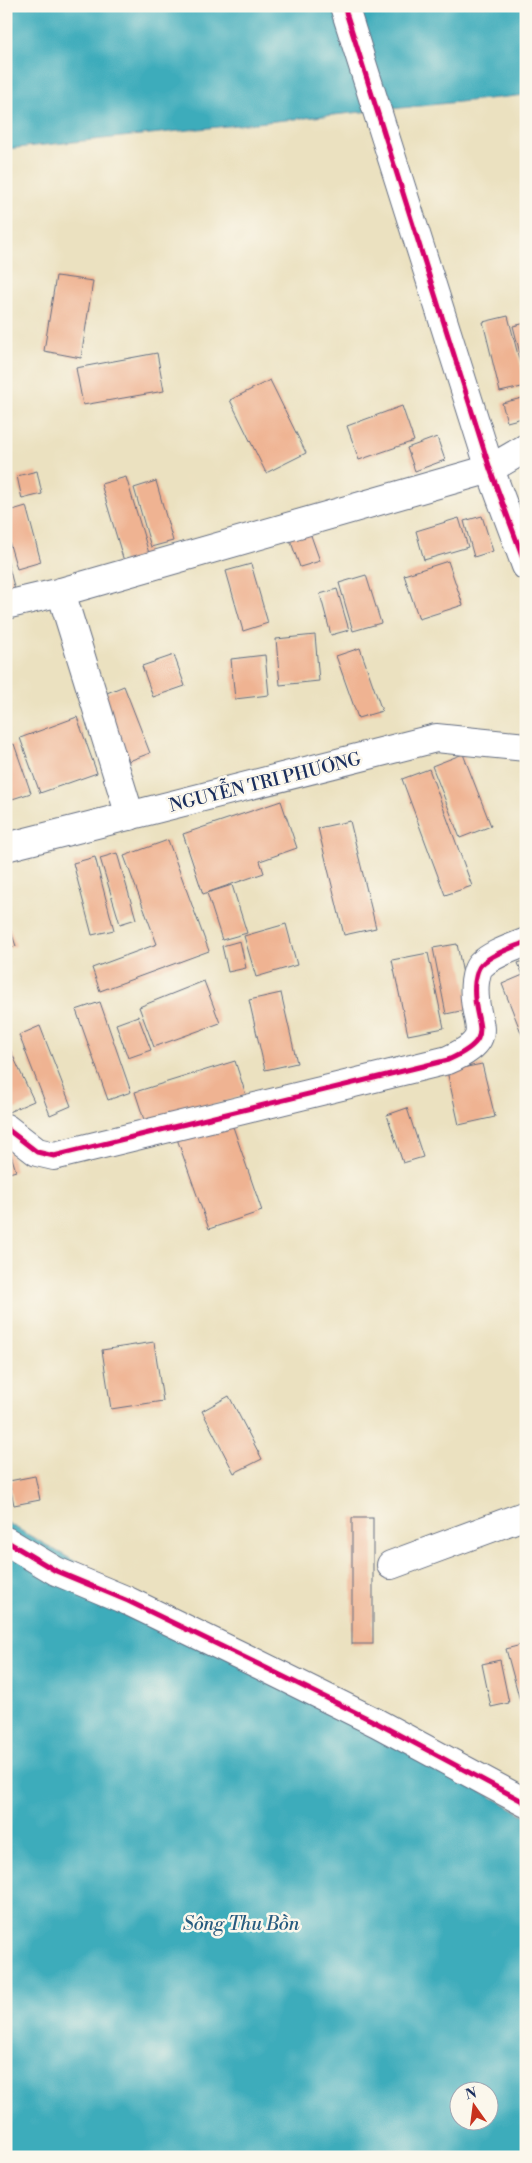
<svg xmlns="http://www.w3.org/2000/svg" width="532" height="2163" viewBox="0 0 532 2163" font-family="'Libre Bodoni',serif">
<style>
.water{fill:#3dacbb;stroke:#2c6e8c;fill-rule:evenodd}
.building{fill:#efb392}
.lines{fill:none;stroke-linecap:round;stroke-linejoin:round}
.street-casing{stroke:#646d80;stroke-width:30}
.street{stroke:#fff;stroke-width:28}
.cycleway-casing{stroke:#fbf7ec;stroke-width:8}
.cycleway{stroke:#d6006c;stroke-width:5}
.labels{text-anchor:middle;stroke-width:5;stroke-linejoin:round;paint-order:stroke}
.street-label{font-size:18px;fill:#1b2f5e;stroke:#fbf7ec}
.water-label{font-size:19px;font-style:italic;fill:#275b7f;stroke:#fbf7ec}
</style>
<rect width="100%" height="100%" fill="#fbf7ec"/>
<filter id="ink" filterUnits="userSpaceOnUse"><feTurbulence type="fractalNoise" baseFrequency=".02" numOctaves="2"/><feDisplacementMap in="SourceGraphic" scale="10" xChannelSelector="R" yChannelSelector="G"/><feConvolveMatrix kernelMatrix="1 2 1 2 8 2 1 2 1" color-interpolation-filters="sRGB"/></filter>
<filter id="wash" filterUnits="userSpaceOnUse"><feTurbulence type="fractalNoise" baseFrequency=".0096" numOctaves="4" result="noise"/><feDisplacementMap in="SourceGraphic" scale="20" xChannelSelector="R" yChannelSelector="G"/><feGaussianBlur stdDeviation="1.12" result="paint"/><feColorMatrix in="noise" values="0 0 0 0 0 0 0 0 0 0 0 0 0 0 0 0 0 1.4 0 .05"/><feComposite in="paint" operator="in"/></filter>
<g filter="url(#wash)">
<rect width="100%" height="100%" fill="#ebe1c0"/>
<!-- water -->
<g class="water">
<path d="M6,6H526V95L6,149Z"/>
<path d="M6,1522L294,1687L526,1816V2157H6ZM460,2090H490V2120H460Z"/>
</g>
<g id="blocks">
<!-- building -->
<g class="building">
<path d="M56,276L93,281L81,358L44,351Z"/>
<path d="M508,316L526,386L500,392L483,322Z"/>
<path d="M526,323V373H525L513,326Z"/>
<path d="M157,353L164,391L83,405L76,368Z"/>
<path d="M270,380L306,453L266,473L230,400Z"/>
<path d="M526,397V417L507,422L502,403Z"/>
<path d="M402,406L414,441L359,460L347,426Z"/>
<path d="M437,437L445,460L415,471L407,448Z"/>
<path d="M37,471L42,494L22,499L17,476Z"/>
<path d="M126,477L151,560L126,568L101,484Z"/>
<path d="M156,481L173,541L151,547L134,488Z"/>
<path d="M26,506L41,562L17,569L6,531V512Z"/>
<path d="M482,516L493,551L474,557L464,521Z"/>
<path d="M459,518L468,547L424,560L416,531Z"/>
<path d="M308,527L320,561L300,567L288,534Z"/>
<path d="M6,556L16,594L6,596Z"/>
<path d="M448,561L463,605L419,619L404,575Z"/>
<path d="M251,564L268,623L243,631L226,571Z"/>
<path d="M366,575L381,623L353,631L339,583Z"/>
<path d="M337,589L349,630L331,635L320,594Z"/>
<path d="M315,635L319,681L280,685L276,639Z"/>
<path d="M360,648L382,711L358,718L336,656Z"/>
<path d="M174,655L185,686L153,697L142,666Z"/>
<path d="M265,655L269,695L235,699L231,659Z"/>
<path d="M124,686L150,753L129,761L102,695Z"/>
<path d="M77,717L97,773L40,793L20,738Z"/>
<path d="M14,744L31,793L6,801V747Z"/>
<path d="M463,754L491,826L460,838L432,766Z"/>
<path d="M429,769L472,886L445,895L402,779Z"/>
<path d="M281,801L297,848L260,861L264,873L203,894L183,834Z"/>
<path d="M350,821L376,928L344,935L318,828Z"/>
<path d="M168,840L209,951L100,991L92,968L157,944L124,856Z"/>
<path d="M117,853L136,919L120,924L100,858Z"/>
<path d="M95,857L114,930L92,935L73,863Z"/>
<path d="M232,885L247,933L222,940L207,893Z"/>
<path d="M6,918L16,946L6,949Z"/>
<path d="M286,924L297,965L256,977L244,936Z"/>
<path d="M240,941L246,968L228,972L222,946Z"/>
<path d="M457,944L470,1009L446,1014L433,948Z"/>
<path d="M428,953L444,1028L408,1035L392,960Z"/>
<path d="M526,960V1045L502,984L523,975L518,963Z"/>
<path d="M204,981L220,1023L154,1047L139,1007Z"/>
<path d="M281,993L297,1063L265,1070L249,1000Z"/>
<path d="M100,1002L131,1092L108,1100L76,1010Z"/>
<path d="M138,1016L151,1050L128,1058L116,1024Z"/>
<path d="M40,1026L71,1106L50,1115L19,1035Z"/>
<path d="M6,1041L34,1101L6,1113Z"/>
<path d="M235,1061L246,1095L146,1126L135,1092Z"/>
<path d="M482,1064L495,1117L459,1125L447,1071Z"/>
<path d="M407,1108L423,1157L403,1163L387,1115Z"/>
<path d="M230,1118L262,1211L209,1229L176,1136Z"/>
<path d="M6,1139L16,1171L6,1174Z"/>
<path d="M154,1342L163,1401L111,1409L102,1350Z"/>
<path d="M229,1396L262,1459L234,1473L202,1411Z"/>
<path d="M35,1476L40,1500L14,1505L9,1481Z"/>
<rect x="352" y="1518" width="21" height="126"/>
<path d="M521,1645L526,1660L525,1719L506,1649Z"/>
<path d="M500,1660L509,1703L491,1707L482,1664Z"/>
</g>
</g>
</g>
<g filter="url(#ink)">
<use href="#blocks" fill-opacity="0" stroke="#646d80" stroke-width="1"/>
<g class="lines">
<defs>
<g id="street">
<path d="M344,6L490,469L526,566"/>
<path d="M61,592L130,816"/>
<path d="M6,605L61,592L490,469L526,448"/>
<path d="M6,847L436,738L526,747"/>
<path d="M6,1128L37,1152L54,1156L448,1060C502,1036 470,1025 475,982C476,976 477,969 481,965C492,954 512,948 526,942"/>
<path d="M6,1541L56,1571L128,1601L258,1664L377,1723L526,1803"/>
<path d="M391,1565L526,1515"/>
</g>
</defs>
<!-- street casing -->
<use href="#street" class="street-casing"/>
<!-- street -->
<use href="#street" class="street"/>
<defs>
<g id="cycleway">
<path d="M344,6L490,469L526,566"/>
<path d="M6,1128L37,1152L54,1156L448,1060C502,1036 470,1025 475,982C476,976 477,969 481,965C492,954 512,948 526,942"/>
<path d="M6,1541L56,1571L128,1601L258,1664L377,1723L526,1803"/>
</g>
</defs>
<!-- cycleway casing -->
<use href="#cycleway" class="cycleway-casing"/>
<!-- cycleway -->
<use href="#cycleway" class="cycleway"/>
</g>
</g>
<g class="labels">
<!-- street labels -->
<g class="street-label">
<text transform="translate(265 782) rotate(-14)" y="6">NGUYỄN TRI PHƯƠNG</text>
</g>
<!-- water labels -->
<g class="water-label">
<text x="241" y="1930">Sông Thu Bồn</text>
</g>
</g>
<!-- margin -->
<rect width="532" height="2163" fill="none" stroke="#fbf7ec" stroke-width="25"/>
<!-- north arrow -->
<g transform="translate(474 2106) rotate(346)"><circle r="24" fill="#fbf7ec" stroke="#a1a7b3"/>
<path d="M0-4L9 19L0 12L-9 19Z" fill="#c8321e"/>
<text y="-8" font-size="14" font-weight="bold" text-anchor="middle" fill="#1b2f5e">N</text>
</g>
</svg>
